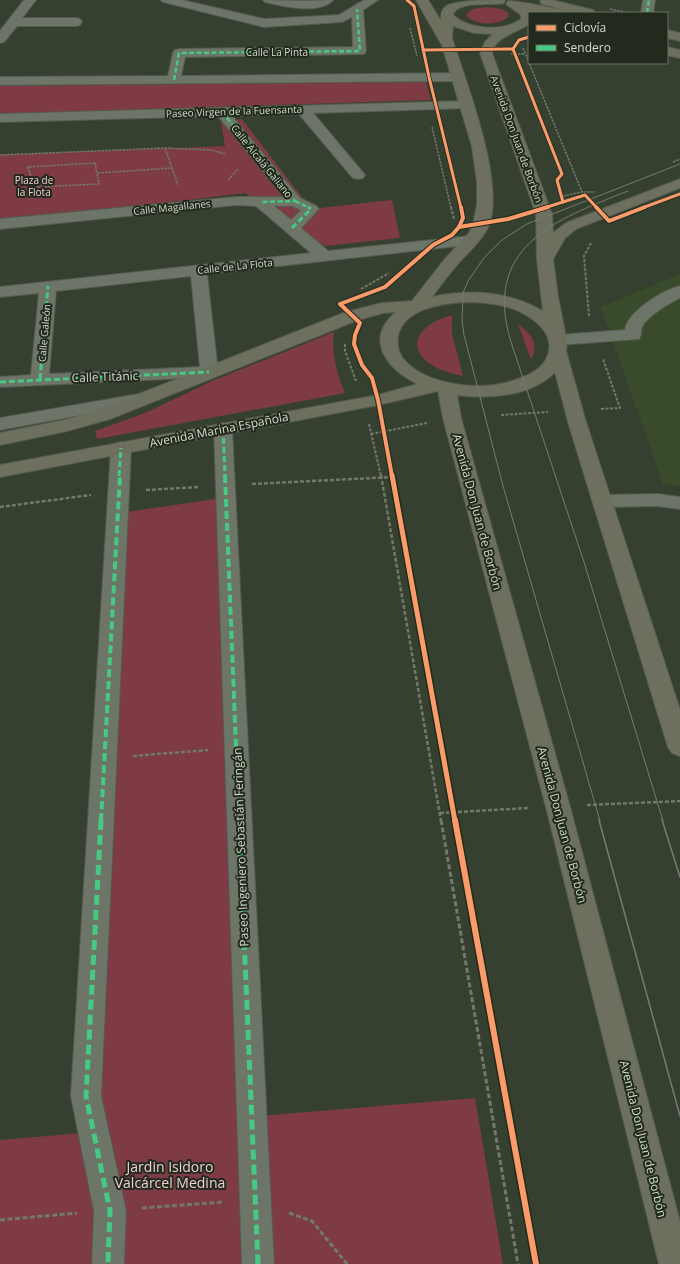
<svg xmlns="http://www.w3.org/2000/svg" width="680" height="1264" viewBox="0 0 680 1264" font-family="'Open Sans',sans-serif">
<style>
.built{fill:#394b2b}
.green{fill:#7e3b43}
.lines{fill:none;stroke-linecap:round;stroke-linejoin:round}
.minor-casing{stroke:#555c4f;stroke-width:2}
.major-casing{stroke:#555c4f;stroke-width:2}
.path-far3{stroke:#72786c;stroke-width:1.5;stroke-dasharray:2.5 1;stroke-linecap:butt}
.path-far2{stroke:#72786c;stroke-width:2;stroke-dasharray:3 1.5;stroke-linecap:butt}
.path-far1{stroke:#72786c;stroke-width:2.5;stroke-dasharray:4 2;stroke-linecap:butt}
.path{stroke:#72786c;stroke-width:3;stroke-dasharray:5 2.5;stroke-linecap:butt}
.minor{fill:#6d7568;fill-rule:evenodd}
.major{fill:#6d6f5f;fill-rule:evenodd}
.tram-far1{stroke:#767c71;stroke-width:1}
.tram{stroke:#767c71;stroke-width:1.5}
.quiet-far3{stroke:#46c982;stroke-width:2.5;stroke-dasharray:5 2.5;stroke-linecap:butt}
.quiet-far2{stroke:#46c982;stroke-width:3;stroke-dasharray:6 3;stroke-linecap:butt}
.quiet-far1{stroke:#46c982;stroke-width:4;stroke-dasharray:8 4;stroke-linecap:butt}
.quiet{stroke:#46c982;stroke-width:5;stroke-dasharray:10 5;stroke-linecap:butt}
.cycleway-far3-casing{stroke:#222a1d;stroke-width:4.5}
.cycleway-far2-casing{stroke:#222a1d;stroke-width:6}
.cycleway-far1-casing{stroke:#222a1d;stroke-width:8}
.cycleway-casing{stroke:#222a1d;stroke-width:9}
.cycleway-far3{stroke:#fa9b69;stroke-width:3}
.cycleway-far2{stroke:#fa9b69;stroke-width:4}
.cycleway-far1{stroke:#fa9b69;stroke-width:5}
.cycleway{stroke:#fa9b69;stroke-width:6}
.labels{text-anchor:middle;stroke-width:4;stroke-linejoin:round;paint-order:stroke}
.far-street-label{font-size:10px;fill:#d1dbca;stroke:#222a1d}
.far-park-label{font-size:10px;fill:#f0ced1;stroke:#222a1d}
.street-label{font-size:12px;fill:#d1dbca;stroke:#222a1d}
.near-park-label{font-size:14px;fill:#f0ced1;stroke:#222a1d}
</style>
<rect width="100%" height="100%" fill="#364030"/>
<!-- built -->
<path class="built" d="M680,274V486L663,484L601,307Z"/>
<!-- green -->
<g class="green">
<path d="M487,7L502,9L508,13V17C499,26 474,26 466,15L472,9Z"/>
<path d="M426,82L431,100L0,114V86Z"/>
<path d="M242,119L311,209L392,200L400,238L325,246L245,193L0,223V155L225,146L221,121Z"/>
<path d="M452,315V334L463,376C454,374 445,372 437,368C399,347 422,323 452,315Z"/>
<path d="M518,324C532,335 539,342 531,360Z"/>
<path d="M334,332C331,353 337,374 345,393L97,439L95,431L145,413L212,381Z"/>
<path d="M216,499L237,1118L475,1098L503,1264H0V1140L94,1132L126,512Z"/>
</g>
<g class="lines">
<defs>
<g id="minor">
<path d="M24,0H36L22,18H76L80,19L82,22L80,25L76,26H17L4,42L0,43V31Z"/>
<path d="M161,0H182L264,19L339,15L364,0H378L363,10L366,51L364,54L185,57L181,76L458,73L463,74L464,77L463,80L458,81L0,85V77L168,76L173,53L175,50L179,49L353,47L352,17L342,22L264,27L163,2Z"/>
<path d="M263,0L306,1L333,0C321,15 281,6 265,2Z"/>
<path d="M643,0H655L653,13H641Z"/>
<path d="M467,101L472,102L474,105L472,108L313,113L365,175L363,178L358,179L353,178L299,114L232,116L300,198L316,206L319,209L301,228L328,251L470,236L476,238L478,241L476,244L207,274L218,372L215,376L209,377L0,387V377L31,375L39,293L0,297V287L311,253L256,206L236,205L0,229V219L236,197H284L218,116L0,122V114ZM274,206H292L301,210L291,220ZM191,276L200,367L49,374L56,291Z"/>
<path d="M680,286V298C670,303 647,316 642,327C641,331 642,334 639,339L558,345L552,344L549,340L552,336L558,335L625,330C627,312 663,290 680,286Z"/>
<path d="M145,393L151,394L154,398L151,402L0,430V418Z"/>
<path d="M223,423L230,425L232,429L274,1264H242L214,429L216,425Z"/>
<path d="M121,442L128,444L131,448L101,1096L126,1211L124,1264H92L94,1211L71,1096L111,448L114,444Z"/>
<path d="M658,494L680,497V509L658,506L602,507L595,505L592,501L595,497L602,495Z"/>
</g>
<g id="major">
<path d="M416,0H428L441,21C441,15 441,10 446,6C457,0 490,0 505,0L504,3C493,6 456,0 453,15C469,30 503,32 521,19V15L506,4L508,1C514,0 551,8 561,9L542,4L540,2L541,0H552L593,10L595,13H575L565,11L567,13H529V24C517,33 495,36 492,53L552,214L553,233L566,223L680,179V188L576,229L565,238L553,259L558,297L567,342L566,351L586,422L680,710V756L672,753L668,747L568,422L555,372C531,397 488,399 457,395L461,418L570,807L680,1222V1264H659L546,807L443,418L438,391L378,405L0,477V465L378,395L418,384C388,370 363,340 396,312L383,313L358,320L110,419L67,431L0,445V433L64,420L96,411L346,312L382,303L412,301L444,260L469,233L473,225L477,205V182L472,147L442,45ZM453,26L474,33L493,34L485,42L480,53L536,214L537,260L543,311C510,292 470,288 432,297C440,286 448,275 457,265C467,253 483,240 489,225C505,180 466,83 452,38ZM463,302C478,302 494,303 508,307C530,314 561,334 545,361C538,372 524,377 512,381C481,392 422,385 402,357C398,351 397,343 398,336C404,309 439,304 463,302Z"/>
<path d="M667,30L680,33V41L667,38Z"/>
<path d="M667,47L680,50V58L667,55Z"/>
</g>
</defs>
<!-- minor casing -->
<use href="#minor" class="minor-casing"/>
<!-- major casing -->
<use href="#major" class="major-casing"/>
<!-- path-far3 -->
<g class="path-far3">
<path d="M610,9L625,12"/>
<path d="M410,28L417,56"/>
<path d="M523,48L582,192"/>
<path d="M511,54H525"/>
<path d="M432,127L451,208"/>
<path d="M165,148L178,185"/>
<path d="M0,155L165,148L211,150L225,154"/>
<path d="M673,162L680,159"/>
<path d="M95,163L99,184L34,187L28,167Z"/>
<path d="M98,173L172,168"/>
<path d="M228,180L238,169"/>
<path d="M563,196L582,192H595"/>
</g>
<!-- path-far2 -->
<g class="path-far2">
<path d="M451,207L454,219"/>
<path d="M361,289L389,273"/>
<path d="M589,316L584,256L591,243"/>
<path d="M345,344V351L356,381"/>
<path d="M601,409L620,408L603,359"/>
<path d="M501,415L548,412"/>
<path d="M369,424L381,476"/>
<path d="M371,434L427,423"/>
</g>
<!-- path-far1 -->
<g class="path-far1">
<path d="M381,475L441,821"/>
<path d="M252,484L393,477"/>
<path d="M146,490L199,487"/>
<path d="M0,507L91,495"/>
<path d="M133,756L208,750"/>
<path d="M587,805L680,801"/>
<path d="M440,813L528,808"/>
</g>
<!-- path -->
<g class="path">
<path d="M441,820L518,1264"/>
<path d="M142,1208L223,1202"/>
<path d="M289,1213L312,1221L347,1264"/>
<path d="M0,1220L77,1213"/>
</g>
<!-- minor -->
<use href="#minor" class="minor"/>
<!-- major -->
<use href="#major" class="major"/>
<!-- tram-far1 -->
<g class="tram-far1">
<path d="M628,191C554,220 482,247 511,342L584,562L663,821"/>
<path d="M600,821L503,486L464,335L462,320L463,293L468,281L483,259L502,240L527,224L680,164"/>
</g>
<!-- tram -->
<g class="tram">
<path d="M599,820L680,1116"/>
<path d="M662,820L680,877"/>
</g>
<!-- quiet-far3 -->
<g class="quiet-far3">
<path d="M647,13L649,0"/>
<path d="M174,80L179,53L360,51L357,9"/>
<path d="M222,112L295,201L260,202"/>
<path d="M295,201L310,208"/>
</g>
<!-- quiet-far2 -->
<g class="quiet-far2">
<path d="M292,228L311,209L308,207"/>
<path d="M40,379L48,286"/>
<path d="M0,382L209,372"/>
<path d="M223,429L225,476"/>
<path d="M119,476L121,448"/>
</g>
<!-- quiet-far1 -->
<g class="quiet-far1">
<path d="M225,475L239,821"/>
<path d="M101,821L120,475"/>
</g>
<!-- quiet -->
<g class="quiet">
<path d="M101,820L86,1096L110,1211L108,1264"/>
<path d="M239,820L258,1264"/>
</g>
<defs>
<g id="cycleway-far3">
<path d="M407,0L414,6L429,77L461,208"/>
<path d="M513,49L562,174L557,180L563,202"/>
<path d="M423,50L513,49L519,40L529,37"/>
<path d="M544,208L585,195L597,208"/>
<path d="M642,208L680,194"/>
</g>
<g id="cycleway-far2">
<path d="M596,207L609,221L645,207"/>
<path d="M459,227L508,219L548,207"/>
<path d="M392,476L378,400L372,378L362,365L354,344L355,335L360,323L340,304L385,287L433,245L452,235L459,227L463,218L461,207"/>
</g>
<path id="cycleway-far1" d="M392,475L455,821"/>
<path id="cycleway" d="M455,820L536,1264"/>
</defs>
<!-- cycleway-far3 casing -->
<use href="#cycleway-far3" class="cycleway-far3-casing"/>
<!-- cycleway-far2 casing -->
<use href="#cycleway-far2" class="cycleway-far2-casing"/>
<!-- cycleway-far1 casing -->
<use href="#cycleway-far1" class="cycleway-far1-casing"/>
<!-- cycleway casing -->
<use href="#cycleway" class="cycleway-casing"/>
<!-- cycleway-far3 -->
<use href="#cycleway-far3" class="cycleway-far3"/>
<!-- cycleway-far2 -->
<use href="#cycleway-far2" class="cycleway-far2"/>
<!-- cycleway-far1 -->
<use href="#cycleway-far1" class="cycleway-far1"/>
<!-- cycleway -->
<use href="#cycleway" class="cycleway"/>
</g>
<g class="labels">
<!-- far-street labels -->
<g class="far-street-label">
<text x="277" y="56">Calle La Pinta</text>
<text transform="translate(234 111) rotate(-2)" y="4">Paseo Virgen de la Fuensanta</text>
<text transform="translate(517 139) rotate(70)" y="4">Avenida Don Juan de Borbón</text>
<text transform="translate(262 161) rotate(51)" y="4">Calle Alcalá Galiano</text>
<text transform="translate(172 207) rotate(-6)" y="4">Calle Magallanes</text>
<text transform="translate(235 266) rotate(-6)" y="4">Calle de La Flota</text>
<text transform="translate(44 333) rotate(-85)" y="4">Calle Galeón</text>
</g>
<!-- far-park labels -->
<g class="far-park-label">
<text x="34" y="184">Plaza de<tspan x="34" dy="12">la Flota</tspan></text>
</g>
<!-- street labels -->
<g class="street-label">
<text transform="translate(105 377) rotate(-2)" y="4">Calle Titánic</text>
<text transform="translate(219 430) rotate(-11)" y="4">Avenida Marina Española</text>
<text transform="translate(477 512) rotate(75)" y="4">Avenida Don Juan de Borbón</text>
<text transform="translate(562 825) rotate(75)" y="4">Avenida Don Juan de Borbón</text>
<text transform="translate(241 847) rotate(-92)" y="4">Paseo Ingeniero Sebastián Feringán</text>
<text transform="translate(643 1139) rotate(76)" y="4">Avenida Don Juan de Borbón</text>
</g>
<!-- near-park labels -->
<g class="near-park-label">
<text x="170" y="1172">Jardin Isidoro<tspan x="170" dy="16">Valcárcel Medina</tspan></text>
</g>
</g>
<!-- legend -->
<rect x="528" y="12" width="140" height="52" fill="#222a1d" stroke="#687162"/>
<rect x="536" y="25" width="20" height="6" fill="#fa9b69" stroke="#687162"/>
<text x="564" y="32" font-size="12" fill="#d1dbca">Ciclovía</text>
<rect x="536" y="45" width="20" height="6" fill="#46c982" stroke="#687162"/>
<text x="564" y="52" font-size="12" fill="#d1dbca">Sendero</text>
</svg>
